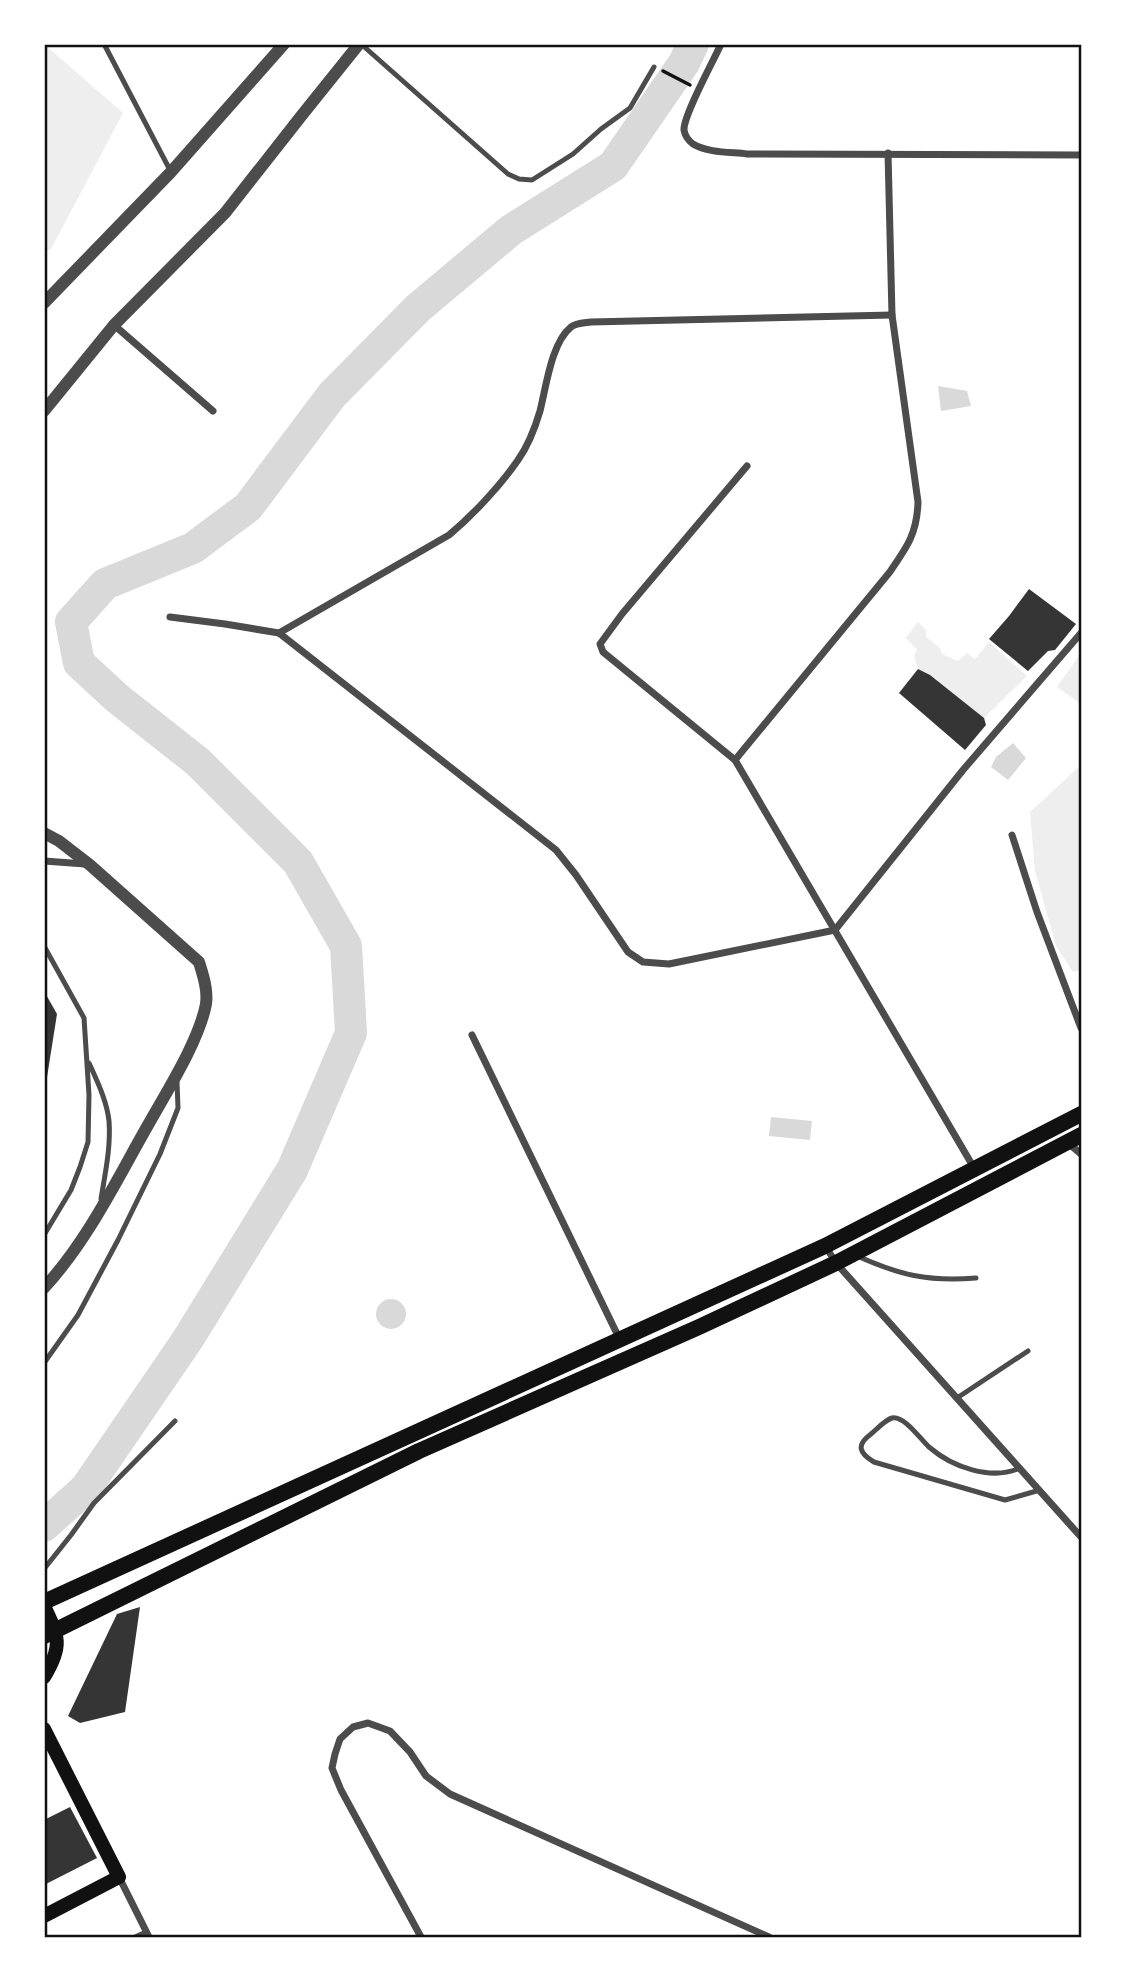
<svg xmlns="http://www.w3.org/2000/svg" width="1125" height="1981" viewBox="0 0 1125 1981" font-family="'PT Sans Narrow',sans-serif">
<style>
.green{fill:#eee}
.water{fill:#d9d9d9}
.lines{fill:none;stroke-linecap:round;stroke-linejoin:round}
.river{stroke:#d9d9d9;stroke-width:32}
.building{fill:#353535}
.path{stroke:#111;stroke-width:3.5}
.service{stroke:#4c4c4c;stroke-width:5}
.minor{stroke:#4c4c4c;stroke-width:7}
.tertiary{stroke:#4c4c4c;stroke-width:12}
.secondary{stroke:#111;stroke-width:14}
.primary{stroke:#111;stroke-width:16}
.neatline{fill:none;stroke:#111;stroke-width:2.5}
</style>
<rect width="100%" height="100%" fill="#fff"/>
<!-- green -->
<g class="green">
<path d="M44,44L123,113L51,249L44,252Z"/>
<path d="M918,622L926,630V637L940,648L942,654L958,661L967,653L975,659L989,642L1027,676L984,718L930,675L918,669L914,656L917,650L906,638Z"/>
<path d="M1081,653V704L1057,687Z"/>
<path d="M1081,765V970L1073,972L1056,946L1035,871L1030,812Z"/>
</g>
<!-- water -->
<g class="water">
<path d="M938,386L967,391L971,406L941,411Z"/>
<path d="M1013,743L1026,758L1008,780L991,767L996,757Z"/>
<path d="M771,1117L812,1121L810,1140L769,1136Z"/>
<circle cx="391" cy="1314" r="15"/>
</g>
<g class="lines">
<!-- river -->
<path class="river" d="M44,1526L86,1488L188,1339L292,1170L351,1033L346,946L298,862L198,762L117,698L79,663L71,622L105,584L193,548L248,507L332,395L418,308L511,230L613,166L684,63L693,44"/>
</g>
<!-- building -->
<g class="building">
<path d="M1029,589L1076,624L1055,650L1048,651L1028,671L989,639L1009,616Z"/>
<path d="M918,669L930,675L984,718L986,725L965,750L899,693Z"/>
<path d="M44,991L57,1014L45,1090L44,1089Z"/>
<path d="M140,1607L125,1712L80,1723L68,1716L117,1614Z"/>
<path d="M70,1807L97,1858L44,1885V1820Z"/>
</g>
<g class="lines">
<!-- path -->
<path class="path" d="M663,71L690,85"/>
<!-- service -->
<g class="service">
<path d="M104,44L171,172"/>
<path d="M361,44L508,174L519,179L532,180L573,154L601,129L630,108L654,67"/>
<path d="M44,946L84,1018L89,1095L88,1142L80,1167L71,1190L44,1235"/>
<path d="M89,1063C97,1081 107,1101 109,1121C111,1147 105,1174 101,1199"/>
<path d="M855,1255C899,1275 928,1282 976,1278"/>
<path d="M44,1363L78,1315L118,1240L160,1154L178,1108L177,1082"/>
<path d="M957,1398L1028,1351"/>
<path d="M1020,1468C991,1481 952,1467 929,1447C921,1440 904,1415 892,1418C885,1420 877,1429 871,1434C856,1445 859,1453 874,1462L1005,1500L1040,1490"/>
<path d="M44,1569L71,1535L94,1503L175,1421"/>
<path d="M135,1937L146,1932"/>
</g>
<!-- minor -->
<g class="minor">
<path d="M721,44C714,60 683,116 684,130C685,136 689,141 693,144C708,153 731,152 747,154L1081,155"/>
<path d="M114,325L213,411"/>
<path d="M747,466L622,614L600,644L603,652L735,760L974,1168"/>
<path d="M170,617L225,624L279,633L556,850L576,875L628,952L643,962L669,964L835,930L963,770L1081,633"/>
<path d="M279,633L449,535C473,515 500,486 518,460C528,446 535,428 540,411C546,388 551,343 571,327C576,323 585,323 591,322L892,315"/>
<path d="M735,760L889,573C907,547 917,534 918,502L892,315L888,153"/>
<path d="M1012,835L1037,912L1081,1028"/>
<path d="M44,861L85,864"/>
<path d="M472,1035L620,1340"/>
<path d="M1067,1142L1081,1154"/>
<path d="M826,1247L836,1263L1081,1537"/>
<path d="M119,1877L149,1937"/>
<path d="M421,1937L341,1790L332,1768L335,1754L340,1739L353,1727L368,1723L390,1731L410,1752L426,1776L450,1794L769,1937"/>
</g>
<!-- tertiary -->
<g class="tertiary">
<path d="M44,303L171,172L284,44"/>
<path d="M44,411L114,325L225,213L302,115L359,44"/>
<path d="M44,833L59,841L90,865L199,962C203,975 208,990 206,1004C199,1041 167,1091 148,1125C116,1181 88,1240 44,1288"/>
</g>
<!-- secondary -->
<g class="secondary">
<path d="M44,1606C59,1637 63,1646 44,1677"/>
<path d="M44,1729L119,1877L44,1916"/>
</g>
<!-- primary -->
<g class="primary">
<path d="M44,1602L825,1246L1081,1114"/>
<path d="M44,1636L419,1451L699,1327L836,1263L1081,1135"/>
</g>
</g>
<!-- border -->
<rect width="1125" height="1981" fill="none" stroke="#ffffff" stroke-width="91"/>
<rect x="46" y="46" width="1034" height="1890" class="neatline"/>
</svg>
